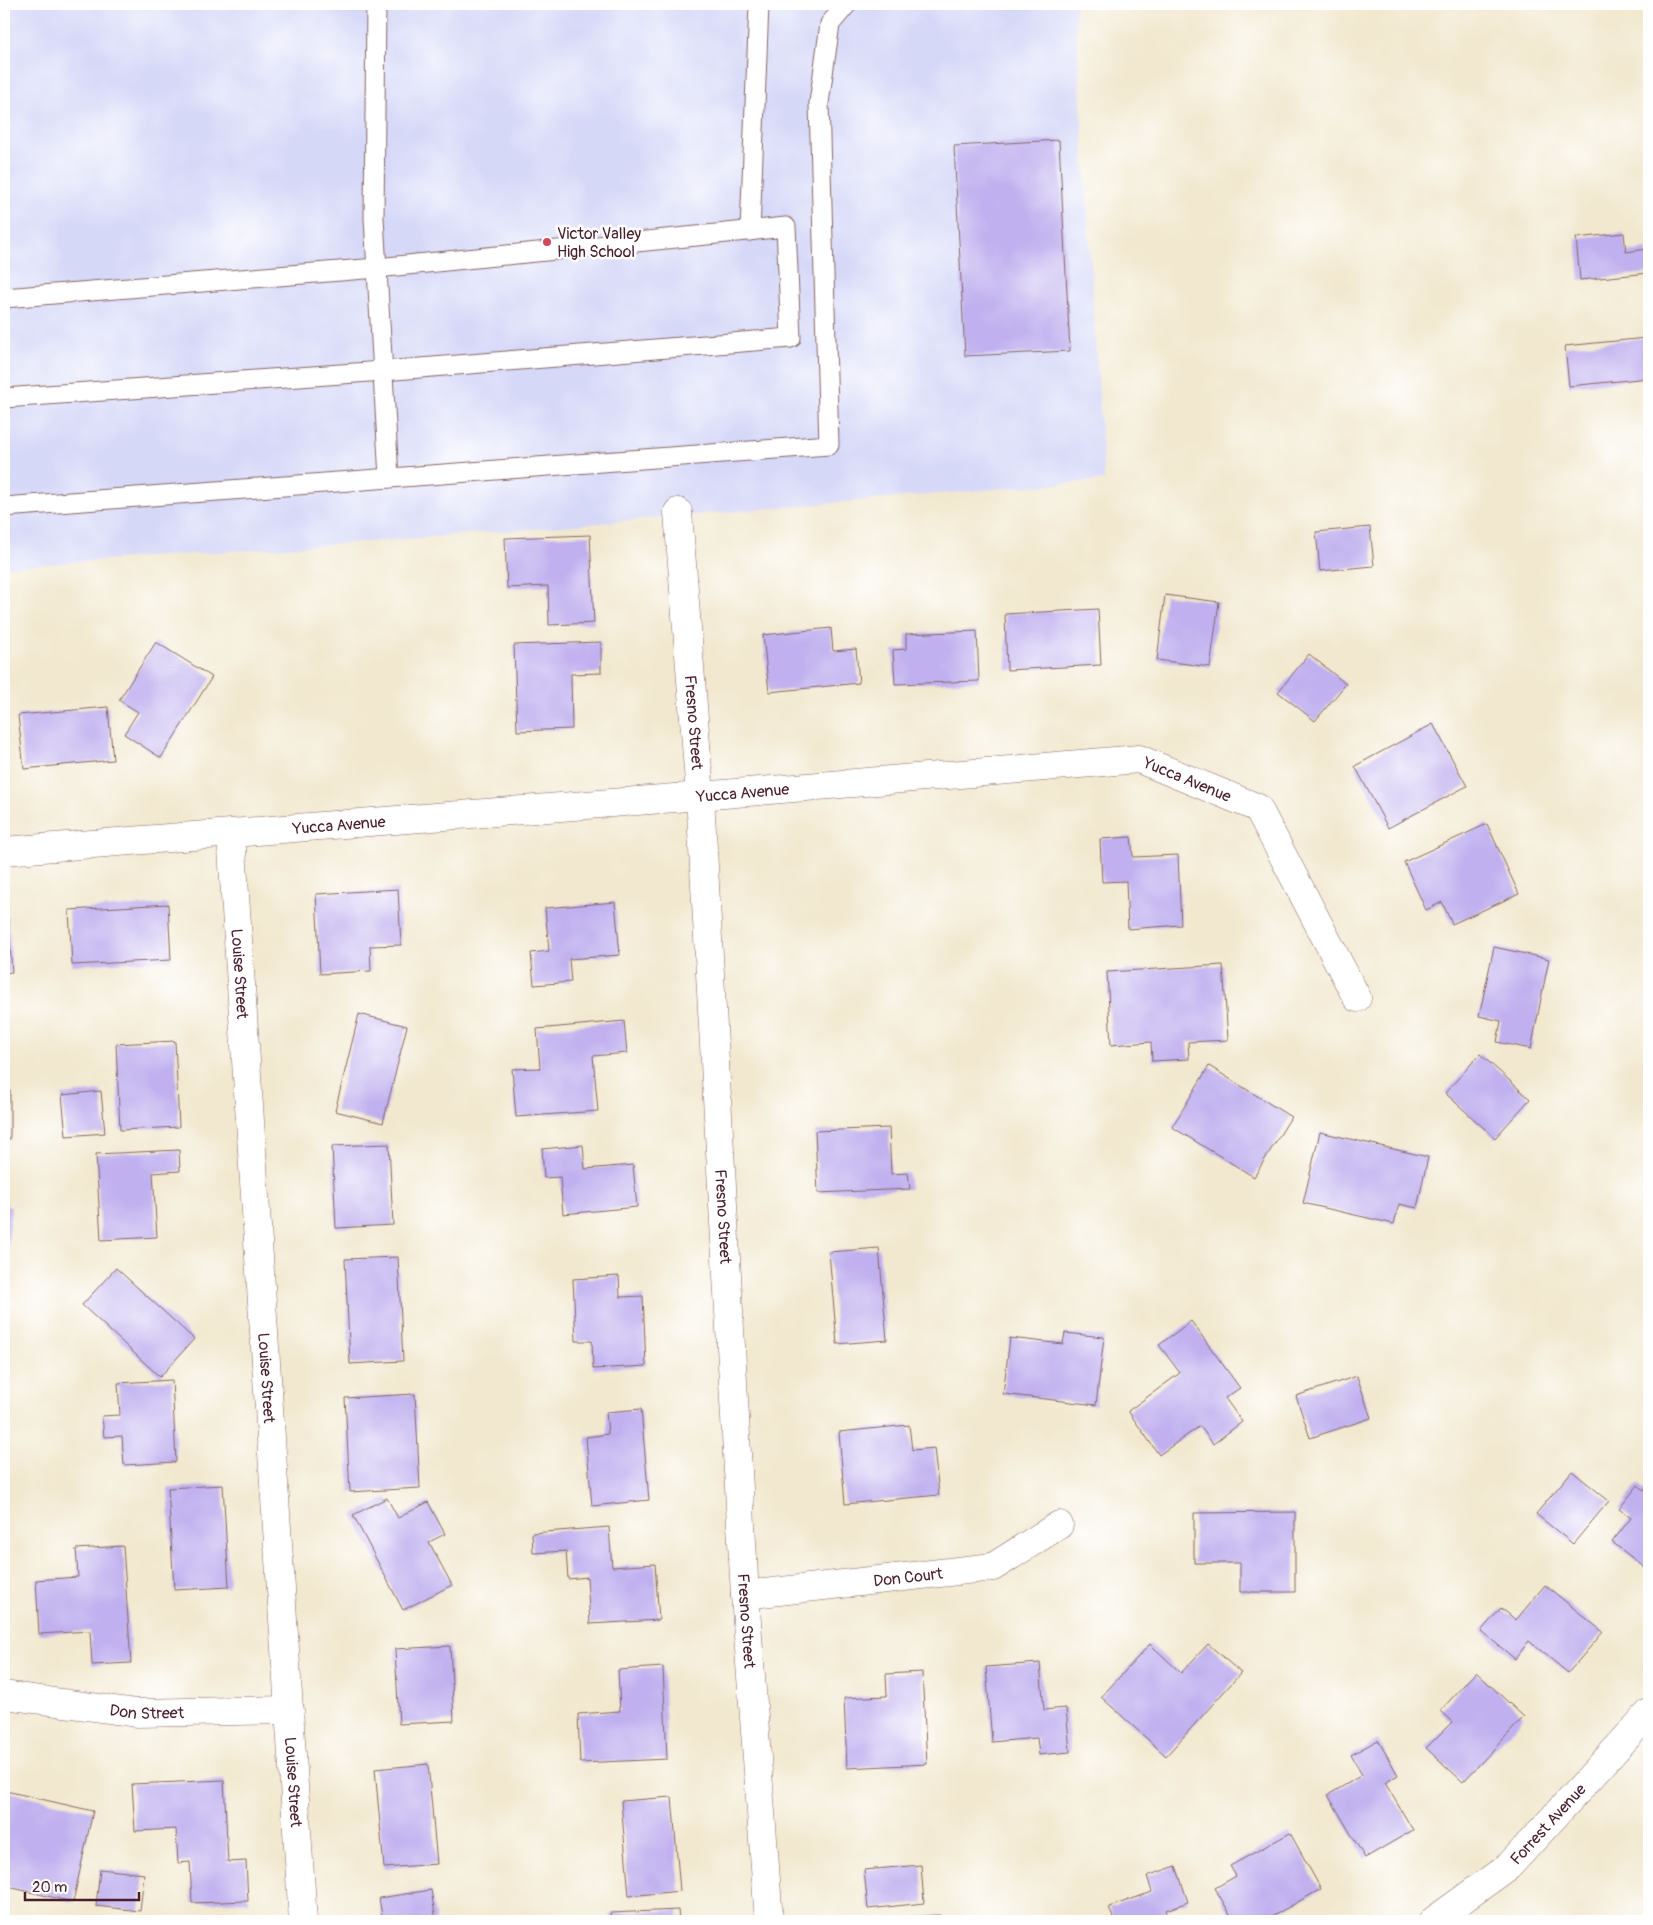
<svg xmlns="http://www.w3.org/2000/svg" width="1653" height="1925" viewBox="0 0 1653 1925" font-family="Pangolin,sans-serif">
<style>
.built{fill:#d6d8f8}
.building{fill:#c0b0ef}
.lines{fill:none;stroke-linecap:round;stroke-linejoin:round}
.lane-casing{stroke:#856564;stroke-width:21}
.street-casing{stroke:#856564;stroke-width:29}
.lane{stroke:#fff;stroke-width:19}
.street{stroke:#fff;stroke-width:28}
.poi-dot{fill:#d1495b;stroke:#fff;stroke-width:2}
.labels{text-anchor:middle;stroke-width:5;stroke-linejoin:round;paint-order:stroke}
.poi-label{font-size:16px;fill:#4a1f2b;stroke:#fff;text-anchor:start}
.street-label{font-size:16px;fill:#4a1f2b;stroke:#fff}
</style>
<rect width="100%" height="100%" fill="#fff"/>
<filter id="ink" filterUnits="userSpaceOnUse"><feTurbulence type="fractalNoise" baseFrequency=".02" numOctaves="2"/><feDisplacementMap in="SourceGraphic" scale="10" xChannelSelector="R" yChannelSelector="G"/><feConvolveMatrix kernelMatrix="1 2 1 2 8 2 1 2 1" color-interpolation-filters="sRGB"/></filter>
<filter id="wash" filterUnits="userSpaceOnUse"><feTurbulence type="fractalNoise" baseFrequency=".0096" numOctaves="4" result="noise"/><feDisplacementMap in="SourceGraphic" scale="20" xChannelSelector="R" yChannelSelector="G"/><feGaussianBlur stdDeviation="1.12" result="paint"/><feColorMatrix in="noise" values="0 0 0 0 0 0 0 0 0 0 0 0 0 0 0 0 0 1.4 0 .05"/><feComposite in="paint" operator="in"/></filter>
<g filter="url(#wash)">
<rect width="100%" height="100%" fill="#f2e8cf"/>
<!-- built -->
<path class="built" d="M4,4H1075L1104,480L422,538L4,567Z"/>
<g id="blocks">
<!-- building -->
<g class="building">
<path d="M1059,140L1070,351L965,356L954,146Z"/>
<path d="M1624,233L1626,252L1647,249L1649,273L1580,280L1576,238Z"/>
<path d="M1646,338L1649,378L1569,386L1565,346Z"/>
<path d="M1370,527L1374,566L1320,571L1316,532Z"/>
<path d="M590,535L594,623L549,625L548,586L507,588L505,538Z"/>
<path d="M1165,595L1219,602L1210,667L1157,660Z"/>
<path d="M1098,609L1101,665L1007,670L1005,614Z"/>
<path d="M831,628L833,651L856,649L859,683L769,692L763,635Z"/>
<path d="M977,631L979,681L895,684L893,650L906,649V634Z"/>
<path d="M156,642L212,677L161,758L124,734L138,712L119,700Z"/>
<path d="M601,642V673L571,674L572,729L517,731L514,645Z"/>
<path d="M1309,654L1346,684L1315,721L1278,692Z"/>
<path d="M108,707L113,760L24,769L18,715Z"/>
<path d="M1433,724L1467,786L1388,828L1355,766Z"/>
<path d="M1487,824L1519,894L1452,924L1442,902L1426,910L1404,862Z"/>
<path d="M1131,837L1133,857L1178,855L1181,925L1128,929L1126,881L1102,882L1100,839Z"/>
<path d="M398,889L401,945L370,946L371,971L320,974L316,894Z"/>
<path d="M615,902L620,955L569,959L571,982L534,985L531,953L549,951L545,908Z"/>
<path d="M168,904L171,960L72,965L69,910Z"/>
<path d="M4,918H8L12,972L4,973Z"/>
<path d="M1494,947L1549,959L1531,1049L1497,1042L1501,1021L1479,1016Z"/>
<path d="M1223,965L1228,1040L1188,1042L1189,1059L1152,1061L1151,1042L1111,1045L1107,972Z"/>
<path d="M359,1014L407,1026L383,1123L335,1111Z"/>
<path d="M624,1021L627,1053L593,1056L598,1111L516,1117L512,1069L540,1068L537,1029Z"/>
<path d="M175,1041L179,1127L120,1130L116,1044Z"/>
<path d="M1480,1054L1530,1099L1495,1138L1445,1093Z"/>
<path d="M1209,1066L1291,1117L1254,1177L1172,1127Z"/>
<rect x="4" y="1091" width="6" height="48"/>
<path d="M101,1091L105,1133L66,1136L62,1095Z"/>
<path d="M889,1128L891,1174L908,1173L910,1189L818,1193L815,1131Z"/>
<path d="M1320,1132L1428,1157L1417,1208L1399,1204L1394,1224L1303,1203Z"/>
<path d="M389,1144L393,1225L336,1228L332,1146Z"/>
<path d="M583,1145L585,1169L633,1165L637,1207L563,1214L560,1177L544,1178L542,1149Z"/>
<path d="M179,1150L180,1171L153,1173L157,1237L101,1240L96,1154Z"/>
<path d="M4,1206L11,1207L7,1256H4Z"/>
<path d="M879,1248L887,1340L837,1344L829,1252Z"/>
<path d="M398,1257L403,1361L350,1364L345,1259Z"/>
<path d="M116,1268L194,1339L160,1377L82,1305Z"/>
<path d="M619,1276L620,1297L643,1296L646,1366L593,1369L592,1341H576L573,1279Z"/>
<path d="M1191,1321L1240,1388L1225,1398L1242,1422L1213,1444L1200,1426L1159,1455L1128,1411L1180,1373L1159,1345Z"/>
<path d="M1065,1333L1104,1337L1096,1405L1003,1394L1010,1338L1063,1344Z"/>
<path d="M1357,1376L1371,1418L1310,1438L1296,1396Z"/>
<path d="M172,1380L176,1462L124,1465L122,1436L104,1437L102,1416L120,1415L118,1383Z"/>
<path d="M415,1394L420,1488L350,1492L345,1398Z"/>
<path d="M641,1409L649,1500L592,1506L586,1437L608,1434L606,1412Z"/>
<path d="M909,1425L912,1450L934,1448L939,1495L845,1504L839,1432Z"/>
<path d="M1572,1471L1609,1501L1573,1544L1536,1514Z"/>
<path d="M1649,1484V1571L1612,1542L1631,1518L1619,1509L1638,1485L1644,1490Z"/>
<path d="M223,1485L229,1587L174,1590L168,1488Z"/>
<path d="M387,1498L398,1518L428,1502L445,1534L429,1542L452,1585L403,1610L353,1515Z"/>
<path d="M1295,1512V1592H1240V1563H1194V1513Z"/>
<path d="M609,1527L612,1567L655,1564L659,1620L590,1624L587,1577L568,1579L566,1551L533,1553L532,1533Z"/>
<path d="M123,1546L131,1663L92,1665L90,1631L39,1634L36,1580L78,1577L76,1549Z"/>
<path d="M1545,1585L1603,1632L1568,1673L1529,1641L1515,1659L1481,1631L1501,1608L1516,1620Z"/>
<path d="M1150,1644L1181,1673L1208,1644L1241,1673L1166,1756L1101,1697Z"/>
<path d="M450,1646L454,1721L399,1724L395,1649Z"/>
<path d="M1040,1663L1044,1710L1066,1708L1070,1752L1039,1755L1037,1738L992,1742L986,1667Z"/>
<path d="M663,1667L667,1759L580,1763L578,1714L620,1711L618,1670Z"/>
<path d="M922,1672L927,1764L847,1768L844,1698L887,1696L886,1674Z"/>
<path d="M1476,1672L1524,1717L1463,1782L1426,1748L1452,1722L1440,1711Z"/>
<path d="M1378,1740L1398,1775L1385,1783L1413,1830L1365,1858L1328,1795L1362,1775L1351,1755Z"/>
<path d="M428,1764L437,1864L384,1868L375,1769Z"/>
<path d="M224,1780L228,1862L246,1861L248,1901L192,1903L190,1862L178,1863L176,1829L135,1831L132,1784Z"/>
<path d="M6,1791L93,1811L73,1902L4,1886V1802Z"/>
<path d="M672,1797L680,1891L629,1896L621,1801Z"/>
<path d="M1290,1833L1321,1889L1264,1921H1234L1215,1888L1236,1876L1230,1866Z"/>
<path d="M921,1865L924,1903L868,1909L864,1870Z"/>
<path d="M1176,1866L1188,1902L1166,1910L1170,1921H1114L1109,1907L1152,1892L1147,1876Z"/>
<path d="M100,1869L144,1874L140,1911L96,1906Z"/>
<path d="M431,1890L436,1921H383L379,1898Z"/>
<path d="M678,1910L679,1921H611L610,1913Z"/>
<path d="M940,1915V1921H915L914,1917Z"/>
</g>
</g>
</g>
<g filter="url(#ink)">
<use href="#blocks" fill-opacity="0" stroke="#856564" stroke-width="1"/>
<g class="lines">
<defs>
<g id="lane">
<path d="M376,4L374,218L389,478"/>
<path d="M750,231L759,4"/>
<path d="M4,298L377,268L786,227L791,338L383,371L4,398"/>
<path d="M4,507L829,445L819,103L830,24L847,4"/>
</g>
<g id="street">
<path id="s1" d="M678,512L700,796L745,1595L769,1921"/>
<path id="s2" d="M231,834L303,1921"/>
<path id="s3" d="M4,851L700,796L1139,759L1258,808L1357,998"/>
<path id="s4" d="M745,1595L993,1567L1059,1525"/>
<path id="s5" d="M4,1695L137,1713L290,1710"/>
<path id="s6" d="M1433,1921L1509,1866L1649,1713"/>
</g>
</defs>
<!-- lane casing -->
<use href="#lane" class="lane-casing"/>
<!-- street casing -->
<use href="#street" class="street-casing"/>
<!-- lane -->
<use href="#lane" class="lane"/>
<!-- street -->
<use href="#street" class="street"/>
</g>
</g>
<!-- markers -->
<circle class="poi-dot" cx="547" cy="242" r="5"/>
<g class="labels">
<!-- poi labels -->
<g class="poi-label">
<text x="557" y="239">Victor Valley<tspan x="557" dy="18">High School</tspan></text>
</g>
<!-- street labels -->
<g class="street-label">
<text dy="6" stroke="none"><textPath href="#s1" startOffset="211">Fresno Street</textPath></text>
<text dy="6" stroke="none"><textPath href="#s3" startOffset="1191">Yucca Avenue</textPath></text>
<text dy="6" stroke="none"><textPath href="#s3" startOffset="741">Yucca Avenue</textPath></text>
<text dy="6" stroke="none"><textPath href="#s3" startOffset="336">Yucca Avenue</textPath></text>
<text dy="6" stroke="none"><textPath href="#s2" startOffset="140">Louise Street</textPath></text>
<text dy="6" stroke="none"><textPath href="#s1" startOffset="706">Fresno Street</textPath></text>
<text dy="6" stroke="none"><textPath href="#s2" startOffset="545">Louise Street</textPath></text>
<text dy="6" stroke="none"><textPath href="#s4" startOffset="164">Don Court</textPath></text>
<text dy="6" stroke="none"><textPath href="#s1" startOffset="1111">Fresno Street</textPath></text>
<text dy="6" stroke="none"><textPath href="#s5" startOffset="144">Don Street</textPath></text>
<text dy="6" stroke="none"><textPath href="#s2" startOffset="950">Louise Street</textPath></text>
<text dy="6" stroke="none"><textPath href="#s6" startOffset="151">Forrest Avenue</textPath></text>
</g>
</g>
<!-- margin -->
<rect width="1653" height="1925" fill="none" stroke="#fff" stroke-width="20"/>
<!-- scale -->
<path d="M25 1892v8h114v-8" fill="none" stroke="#4a1f2b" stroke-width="2.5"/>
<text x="32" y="1892" font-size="15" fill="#4a1f2b" stroke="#ffffff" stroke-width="4" paint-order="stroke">20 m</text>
</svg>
